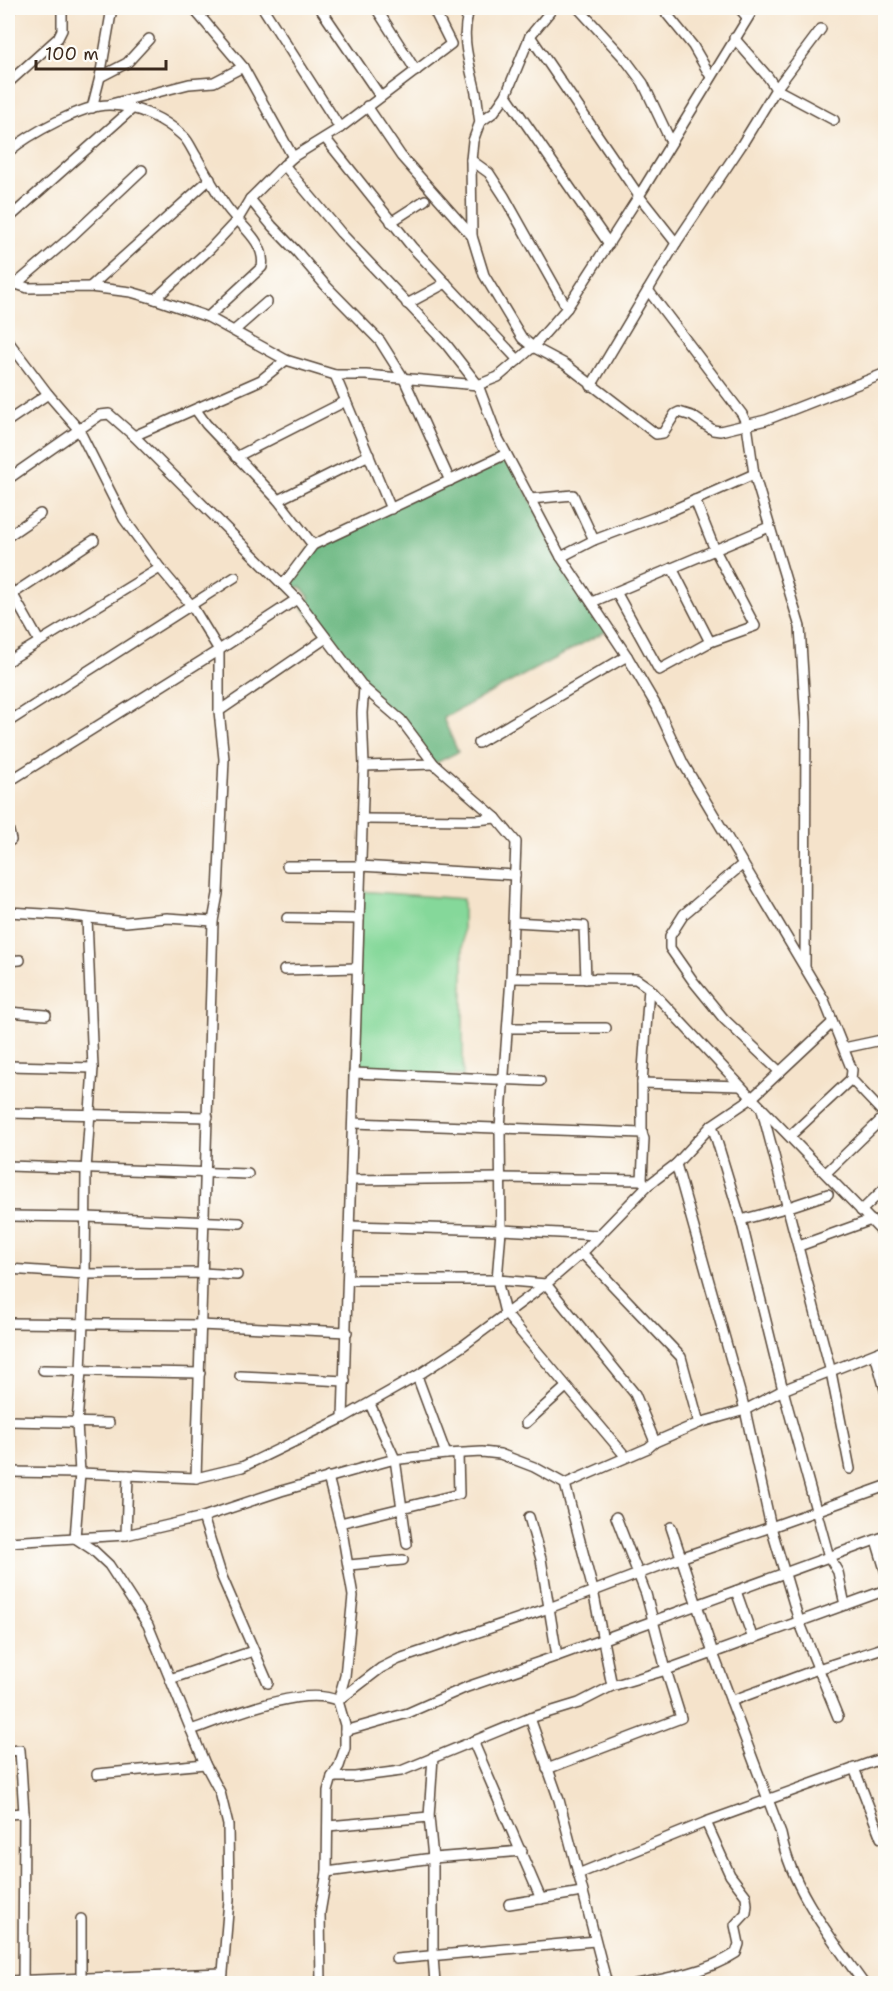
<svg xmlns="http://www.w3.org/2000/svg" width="893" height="1991" viewBox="0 0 893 1991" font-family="'Shantell Sans',sans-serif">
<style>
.green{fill:#85d89a;stroke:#60815c;stroke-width:1.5}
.forest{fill:#6cb882;stroke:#547150;stroke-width:1.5}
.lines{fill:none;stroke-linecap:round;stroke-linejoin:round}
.minor-casing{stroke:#574638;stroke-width:12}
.minor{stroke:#fff;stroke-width:9}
</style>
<rect width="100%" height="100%" fill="#fdfcf7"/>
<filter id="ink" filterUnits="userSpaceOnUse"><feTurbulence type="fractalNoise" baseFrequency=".0167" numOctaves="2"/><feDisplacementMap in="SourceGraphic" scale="12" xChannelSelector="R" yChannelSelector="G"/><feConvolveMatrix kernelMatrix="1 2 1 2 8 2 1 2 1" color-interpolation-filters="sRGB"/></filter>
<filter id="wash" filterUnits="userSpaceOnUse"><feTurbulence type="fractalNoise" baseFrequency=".008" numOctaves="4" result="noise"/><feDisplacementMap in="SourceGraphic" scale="24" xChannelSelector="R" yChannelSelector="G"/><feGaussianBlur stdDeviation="1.35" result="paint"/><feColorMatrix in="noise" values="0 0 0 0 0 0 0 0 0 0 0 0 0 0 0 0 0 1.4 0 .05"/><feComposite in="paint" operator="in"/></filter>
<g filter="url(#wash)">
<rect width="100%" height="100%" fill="#f5e3cb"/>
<!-- green -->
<path class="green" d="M359,891L463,899V1076L354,1073Z"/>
<!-- forest -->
<path class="forest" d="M506,454L555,545L610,629L443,718L458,752L434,764L420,743L364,688L301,605L310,598L300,586L291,593L283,585L313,545Z"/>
</g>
<g filter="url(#ink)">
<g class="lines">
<defs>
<g id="minor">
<path d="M194,8L199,15L243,67L293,157"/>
<path d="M263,8L340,128"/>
<path d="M320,8L380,96"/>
<path d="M376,8L416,71"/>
<path d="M470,8C459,36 470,65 476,93C478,103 478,113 480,122"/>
<path d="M553,8L530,36L506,95L494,112L480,122L473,141L471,160L472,236L484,275L522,338L533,347L565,364L656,434L663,433L675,414L679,412L692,416L713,430L720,431L766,420L886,373"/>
<path d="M578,8L625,59L643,83L671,142"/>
<path d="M662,8L693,46L711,77"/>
<path d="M739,8L747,17"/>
<path d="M8,14L11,8"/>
<path d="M199,15L211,8"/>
<path d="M530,36L639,196L676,243"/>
<path d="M734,38L768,77L776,89L834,120"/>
<path d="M100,77L127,63L149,39"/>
<path d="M8,83L58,38L62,30V8"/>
<path d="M506,95L609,244"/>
<path d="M111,104L189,84L214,82L243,67"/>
<path d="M367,106L401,156L472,236"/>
<path d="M92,108L100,77L112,8"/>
<path d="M325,138L412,247L518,360"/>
<path d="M8,152C28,135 83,104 110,105C137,106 164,118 184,137C189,142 192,150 196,156C205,172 214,188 224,203C236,223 267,241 262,267L208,317"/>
<path d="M471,160L489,173L504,196L567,308"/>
<path d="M284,165L341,233L446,344L478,385L498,438L561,557L627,656L657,707L683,763L824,1000L852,1070L851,1079L886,1116"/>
<path d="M250,199L272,226L297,252L326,286L380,341L404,379L450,481"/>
<path d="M8,219L132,109"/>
<path d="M391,222L425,200"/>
<path d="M8,278L16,284L28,288L90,287L131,292L155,299L208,317L286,360L335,375H366L478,385L498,377L518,360L533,347L567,308L639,196L754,8"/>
<path d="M16,284L72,236L142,170"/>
<path d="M90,287L210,179"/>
<path d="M648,290L742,414L747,425L754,474L800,627L806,722L805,967"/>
<path d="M155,299L210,249L238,219L250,199L280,169L293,157L340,128L451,44L433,8"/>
<path d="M407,304L446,283"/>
<path d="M235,330L267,302"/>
<path d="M8,341L48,394L79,430L124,519L160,568L192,606L219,650V711L224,759L218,894L213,921L196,1478"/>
<path d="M335,375L391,509"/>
<path d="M591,386L676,243L741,146L776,89L821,29"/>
<path d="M196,410L206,424L278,500L313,545L283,585"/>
<path d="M8,421L48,394"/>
<path d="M134,436L261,380L286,360"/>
<path d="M236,457L346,401"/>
<path d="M8,479L100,415L109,414L134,436L297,599L364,688L362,713L364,766L343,1418"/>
<path d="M530,499L573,495L594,540"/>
<path d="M278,500L369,455"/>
<path d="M8,536L40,514"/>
<path d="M313,545L506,454"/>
<path d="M561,557L594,540L666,513L754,474"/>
<path d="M672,568L710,642L755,626L715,550L695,500"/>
<path d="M8,586L39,641"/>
<path d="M616,592L659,670L710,642"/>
<path d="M8,597L94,540"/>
<path d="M592,602L769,527"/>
<path d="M8,661L160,568"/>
<path d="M364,688L401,720L434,764L496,818L516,842L511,978L500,1128L501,1230L497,1280L505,1313L626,1457"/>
<path d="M219,711L326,638"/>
<path d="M8,722L235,577"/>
<path d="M478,743L627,656"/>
<path d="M364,766L434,764"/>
<path d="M8,782L219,650L297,599"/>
<path d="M363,819L476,820L496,818"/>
<path d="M8,827L11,840L8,842"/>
<path d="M743,864L684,914L670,936V948L693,981L724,1019L780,1072"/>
<path d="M287,866H360L515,875"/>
<path d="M8,912L62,915L126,922L167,918L213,921"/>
<path d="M287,918L359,919"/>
<path d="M514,922L584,926L586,979"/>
<path d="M8,961L20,960"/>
<path d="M284,970L357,968"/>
<path d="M511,978L636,979L649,988L752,1098L886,1236"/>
<path d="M8,1012L46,1015"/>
<path d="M508,1028H606"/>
<path d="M844,1048L886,1039"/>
<path d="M8,1066L93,1068"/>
<path d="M354,1073L540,1081"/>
<path d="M642,1083L740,1086"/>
<path d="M762,1110L831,1372L850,1469"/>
<path d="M8,1113L208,1117"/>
<path d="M353,1123L642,1133L644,1139L642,1180L647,1186"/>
<path d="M712,1125L741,1220L783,1390L829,1557L838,1572L845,1605"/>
<path d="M642,1133V1083L649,988"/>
<path d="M790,1136L851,1079"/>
<path d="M676,1164L745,1410L771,1527L799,1621L838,1717"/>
<path d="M8,1166L248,1174"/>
<path d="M826,1173L886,1115"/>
<path d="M351,1180L500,1178L642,1180"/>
<path d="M861,1211L886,1187"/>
<path d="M8,1216L86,1217L240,1223"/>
<path d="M741,1220L789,1207L828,1194"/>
<path d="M350,1226L501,1230L598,1235"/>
<path d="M799,1246L871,1220"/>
<path d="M582,1253L681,1357L699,1423"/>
<path d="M8,1269L85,1274L202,1273L237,1275"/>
<path d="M349,1280H497L546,1284L635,1394L655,1442"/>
<path d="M8,1323L200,1325L347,1332"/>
<path d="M875,1354L886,1393"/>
<path d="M43,1370L200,1373"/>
<path d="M240,1376L345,1381"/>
<path d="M417,1376L446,1454"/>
<path d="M370,1404L395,1459L407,1544"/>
<path d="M8,1421L109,1423"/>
<path d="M526,1423L566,1387"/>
<path d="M8,1472L80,1473L196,1478L242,1467L343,1418L417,1376L464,1345L546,1284L582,1253L647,1186L676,1164L712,1125L752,1098L832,1023"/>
<path d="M565,1484L648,1448L655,1442L699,1423L745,1410L783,1390L886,1349"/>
<path d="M203,1517L222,1577L268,1683"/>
<path d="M529,1517L541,1559L557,1656"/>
<path d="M340,1523L459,1494L458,1454"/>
<path d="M671,1527L713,1653L781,1834C792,1890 832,1939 864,1984"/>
<path d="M126,1535L128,1475"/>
<path d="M75,1538L80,1473L77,1423L81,1371L85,1274L86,1170L93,1068L87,918"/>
<path d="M75,1538L93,1550L109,1565L148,1625L205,1764L220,1792L228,1825L229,1900L222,1984"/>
<path d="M876,1540L886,1573"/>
<path d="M8,1542L126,1535L203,1517L281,1491L391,1460L446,1454L482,1452L500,1454L534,1467L565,1484L593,1590L612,1686"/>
<path d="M349,1565L403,1560"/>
<path d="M736,1591L753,1639"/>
<path d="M170,1679L253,1651"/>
<path d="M731,1701L818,1669L886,1647"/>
<path d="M530,1718L559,1800L607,1984"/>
<path d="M191,1730C225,1718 304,1684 338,1701L381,1668L399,1659L549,1608L683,1557L771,1527L886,1486"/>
<path d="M345,1731L408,1713L467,1687L557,1656L886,1536"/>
<path d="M473,1741L541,1899"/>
<path d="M8,1751L20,1750L24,1813L23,1984"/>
<path d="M433,1757L429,1817L433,1858V1956L435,1984"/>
<path d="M854,1768L881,1838"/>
<path d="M547,1769L681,1718L666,1670L646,1594L616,1517"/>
<path d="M97,1774L205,1764"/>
<path d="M332,1777H355L401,1771L530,1718L579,1703L612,1686L666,1670L886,1590"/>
<path d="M8,1814L24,1813"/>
<path d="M328,1826L429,1817"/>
<path d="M327,1872L433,1858L522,1851"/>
<path d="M578,1874L706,1822L886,1757"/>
<path d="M509,1904L582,1892"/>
<path d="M81,1919V1984"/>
<path d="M396,1959L595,1941"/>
<path d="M8,1981L222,1973"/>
<path d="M321,1984L320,1913L327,1872L328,1791L332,1777L339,1766L345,1748V1725L338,1701L345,1676L353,1596L342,1531L328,1477"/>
<path d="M636,1984C670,1978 707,1972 736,1953L739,1944L735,1925L746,1913L747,1905L746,1896L730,1875L706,1822"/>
</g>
</defs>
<!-- minor casing -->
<use href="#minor" class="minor-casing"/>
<!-- minor -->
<use href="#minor" class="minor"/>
</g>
</g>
<!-- margin -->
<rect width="893" height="1991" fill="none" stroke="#fdfcf7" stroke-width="30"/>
<!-- scale -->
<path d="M36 60v9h130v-9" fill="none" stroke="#3b2a1e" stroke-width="3"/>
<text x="45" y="60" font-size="18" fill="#3b2a1e" stroke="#fdfcf7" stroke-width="4.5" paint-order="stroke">100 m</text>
</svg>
